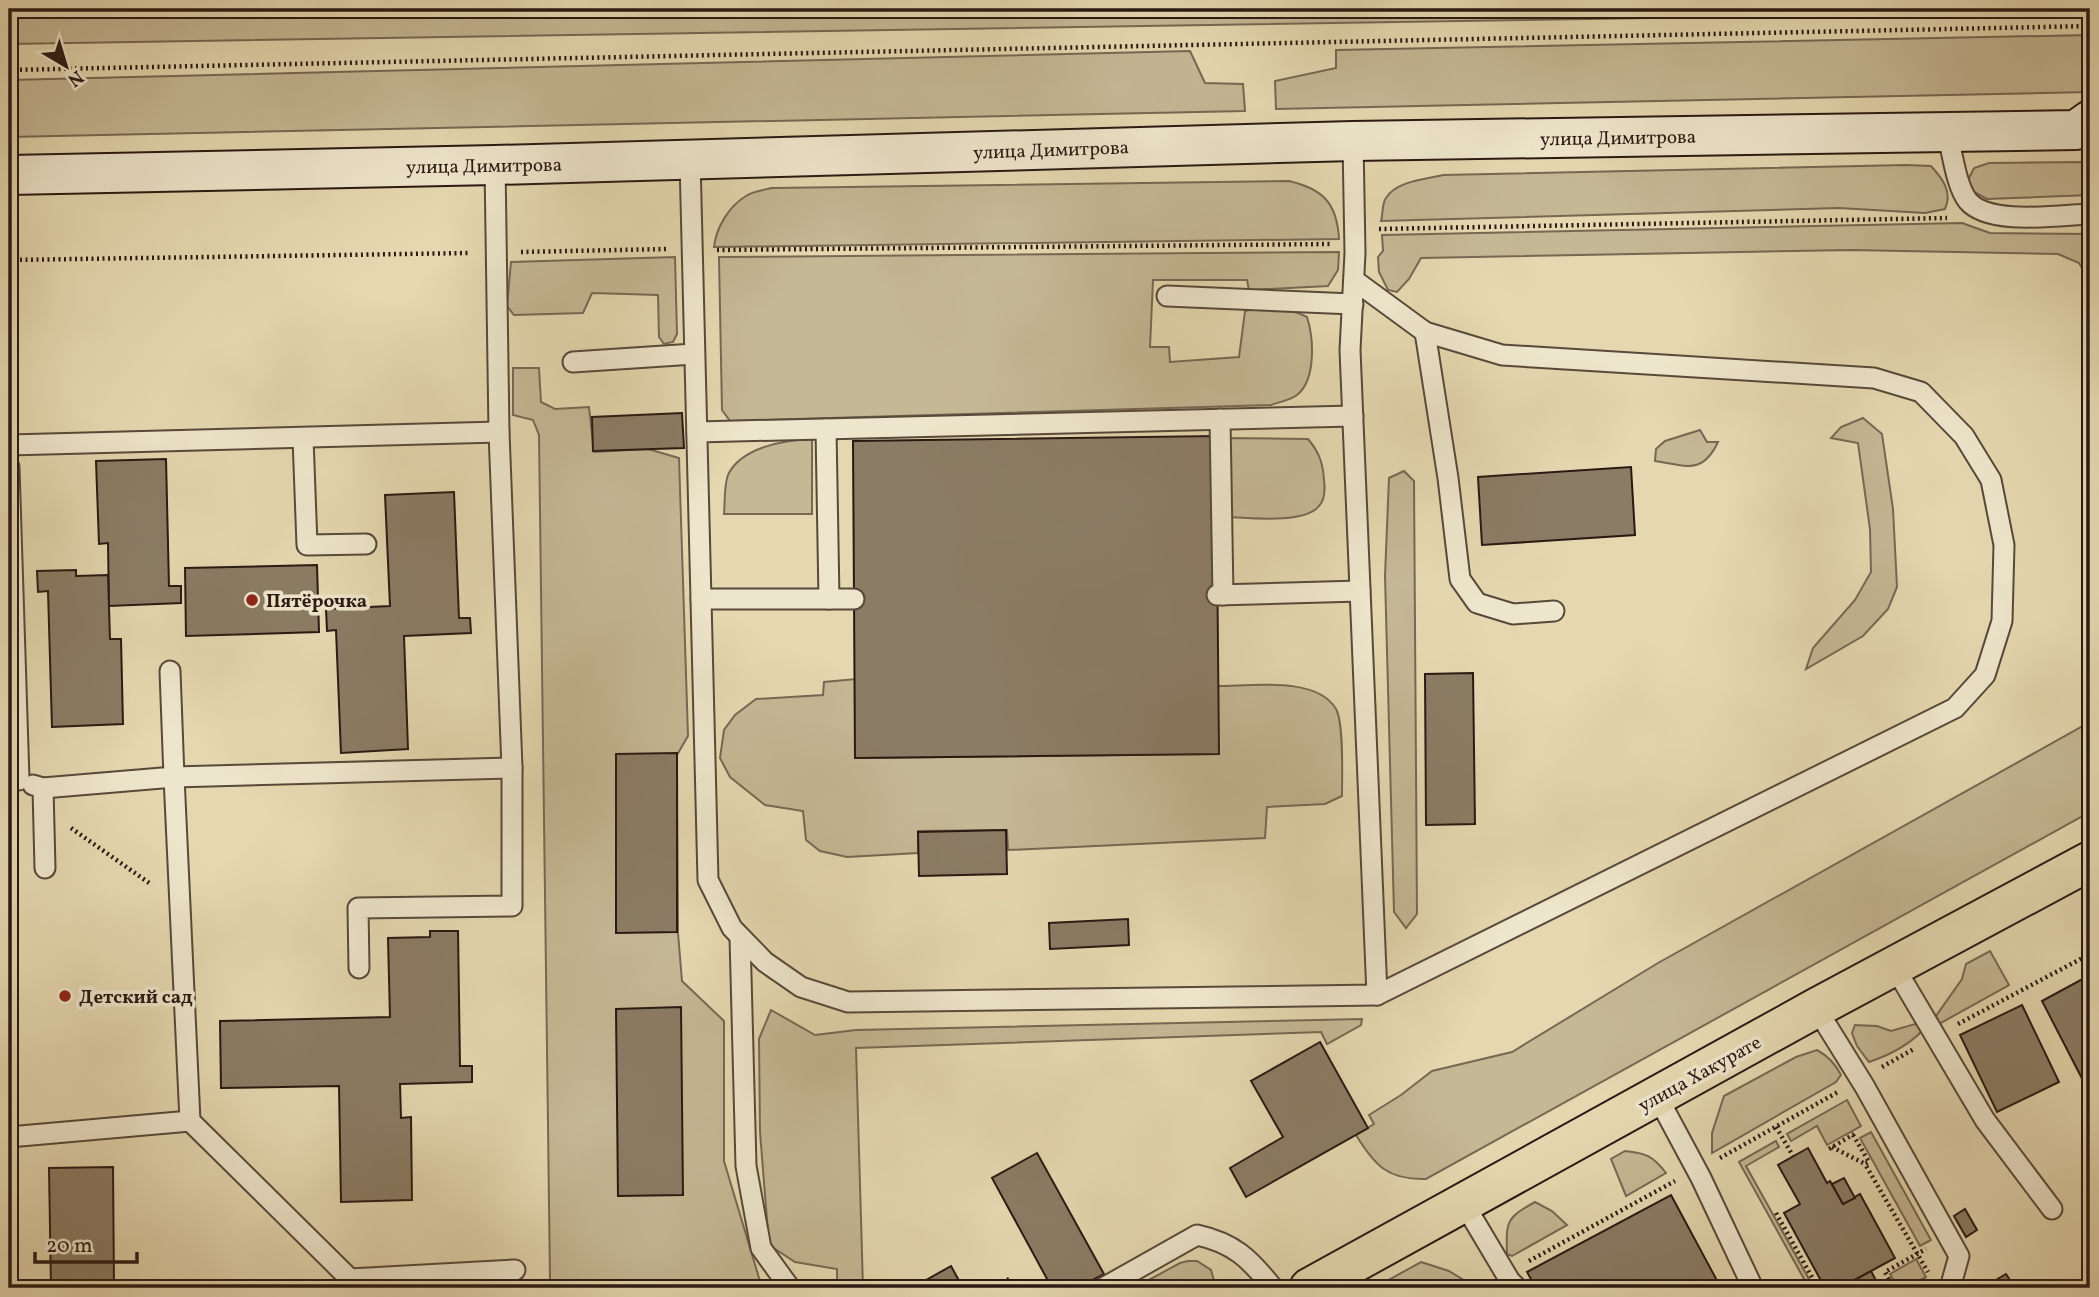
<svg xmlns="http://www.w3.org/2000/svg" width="2099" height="1297" viewBox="0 0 2099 1297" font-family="Vollkorn,serif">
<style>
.green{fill:#c5b895;stroke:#776854;stroke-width:2}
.building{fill:#8b7c65;stroke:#291913;stroke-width:2}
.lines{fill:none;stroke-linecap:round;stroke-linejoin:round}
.service-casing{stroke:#58493a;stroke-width:23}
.secondary-casing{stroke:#291913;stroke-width:42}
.primary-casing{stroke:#291913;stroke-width:42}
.path{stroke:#291913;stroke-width:4.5;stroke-dasharray:2 3.5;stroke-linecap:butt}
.service{stroke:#eee6cc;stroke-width:19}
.secondary{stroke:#eee6cc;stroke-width:38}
.primary{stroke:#e5d8b0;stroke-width:38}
.poi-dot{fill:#8f2418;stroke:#eee6cc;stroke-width:2.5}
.labels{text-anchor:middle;stroke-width:7;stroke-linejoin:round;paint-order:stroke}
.street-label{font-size:19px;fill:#291913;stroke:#eee6cc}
.poi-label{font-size:19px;font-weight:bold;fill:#291913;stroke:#eee6cc;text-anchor:start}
</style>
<rect width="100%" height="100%" fill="#e5d8b0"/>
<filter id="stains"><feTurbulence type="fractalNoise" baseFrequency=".00286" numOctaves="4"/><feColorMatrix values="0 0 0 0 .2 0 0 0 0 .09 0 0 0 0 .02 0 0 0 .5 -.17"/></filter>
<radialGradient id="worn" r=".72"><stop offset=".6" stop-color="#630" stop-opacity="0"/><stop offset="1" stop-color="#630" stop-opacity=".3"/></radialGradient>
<!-- green -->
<g class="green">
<path d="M9,9H2090V11L9,44Z"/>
<path d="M2090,35V92L1276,109L1275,81L1336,68V50Z"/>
<path d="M1190,51L1205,83L1243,84L1245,111L9,137V80Z"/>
<path d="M2090,162V195L1987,199L1974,192L1968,180L1974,168L1989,163Z"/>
<path d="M1906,165L1931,166C1942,178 1953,192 1945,209L1925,213L1839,208L1381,221C1383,214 1382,203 1386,198C1396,181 1426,179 1443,175Z"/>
<path d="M1289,181C1323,189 1337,203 1339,239L714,247C716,228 729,206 746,196C753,191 764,190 772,188Z"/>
<path d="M1962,223L1990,233L2090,234V318L2088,278L2079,263L2058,254L1851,250L1421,258L1409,279L1397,292L1388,290L1379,272L1378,257L1383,251L1382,235Z"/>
<path d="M1339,252L1338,270L1328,286L1249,290L1247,280H1153L1150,347H1169L1170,362L1239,357L1245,311C1268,305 1287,307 1307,317C1314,339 1316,380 1297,395C1291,400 1279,402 1271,405L730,421L722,410L719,257Z"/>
<path d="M675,257L677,334L673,342L664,344L659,337L658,295L592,293L583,313L514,315L507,306L511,262Z"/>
<path d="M513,368H539L541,402L555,409L589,407L594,452L648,449L679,458L688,736L677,755L678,933L682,981L724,1021V1161L762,1288H543L550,1279L539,435L533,420L513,415Z"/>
<path d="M1863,418L1882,434L1893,509L1897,587L1888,609L1863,636L1806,669L1813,648L1855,600L1871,572L1870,529L1858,443L1831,438L1841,427Z"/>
<path d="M1700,430L1707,442H1718C1702,476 1685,465 1655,461L1656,449L1665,441Z"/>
<path d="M1226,438L1308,439C1319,452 1323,463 1324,480C1325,488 1325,500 1319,506C1305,524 1250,518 1228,517Z"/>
<path d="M812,439V514H724C725,502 724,485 728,475C741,447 785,440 812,439Z"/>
<path d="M1404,471L1414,481L1417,914L1406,928L1394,912L1385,576L1389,478Z"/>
<path d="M856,679L857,758L1218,754V686C1251,686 1317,676 1336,709C1344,723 1342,778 1342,796L1325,804L1267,807L1265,838L1008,850L1007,830L918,831V853L847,857L820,851L806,840L803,811L765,805L730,777L720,758L724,730L735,715L756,699L823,695L824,682Z"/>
<path d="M2090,722V812L1426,1179C1388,1180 1375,1166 1356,1135L1374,1124L1369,1115L1401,1095L1432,1071L1512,1052L1658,963Z"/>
<path d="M1990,951L2009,985L1939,1024L1936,1016L1962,979L1966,964Z"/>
<path d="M771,1010L815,1035L856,1030L1362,1019L1361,1025L1327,1044L1321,1032L856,1048L863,1288H837V1269L795,1262L769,1245L760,1132L759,1039Z"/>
<path d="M1915,1024L1923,1030C1908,1046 1890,1055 1869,1062L1857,1046L1852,1033L1855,1025L1877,1026L1891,1031Z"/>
<path d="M1817,1050C1828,1056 1835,1063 1841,1075L1836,1082L1712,1153V1133L1724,1096L1796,1057Z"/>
<path d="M1847,1100L1861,1126L1827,1145L1817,1126L1791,1141L1787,1134Z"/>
<path d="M1871,1132L1931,1240L1920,1246L1860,1138Z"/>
<path d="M1776,1141L1779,1147L1746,1166L1814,1288H1809L1739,1162Z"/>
<path d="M1625,1151C1646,1153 1653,1156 1666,1173L1626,1196L1611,1159Z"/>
<path d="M1535,1202L1552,1211L1567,1225L1512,1256L1507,1254C1506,1221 1506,1218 1535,1202Z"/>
<path d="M1916,1259L1926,1277L1905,1288H1898L1890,1274Z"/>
<path d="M1188,1261H1197L1211,1270L1216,1288H1134L1180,1263Z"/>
<path d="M1421,1262L1449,1271L1470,1284L1463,1288H1374Z"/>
</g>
<!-- building -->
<g class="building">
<path d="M682,413L684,448L593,451L592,417Z"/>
<path d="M1216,436L1219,754L855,758L853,441Z"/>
<path d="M166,459L169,586H181V603L109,606L108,543L99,544L96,461Z"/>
<path d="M1631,467L1635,535L1482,545L1478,477Z"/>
<path d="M454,492L459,618H470L471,633L404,636L408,749L341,753L336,630L327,631L326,609L390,606L385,495Z"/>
<path d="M317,565L319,632L186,636L185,568Z"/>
<path d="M76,570V576L108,575L110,639H121L123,724L52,727L48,591L38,592L37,571Z"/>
<path d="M1473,673L1475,824L1426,825L1425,674Z"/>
<path d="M677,753V932L616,933V754Z"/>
<path d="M1006,830L1007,874L919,876L918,832Z"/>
<path d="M1128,919L1129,945L1050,949L1049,923Z"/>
<path d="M430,931H458L460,1066H472V1082L400,1084L401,1118L411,1117L412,1200L341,1202L339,1086L221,1088L220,1021L390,1017L388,938L430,937Z"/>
<path d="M2090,975V1094L2042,1001Z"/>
<path d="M2022,1005L2059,1082L1997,1112L1960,1035Z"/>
<path d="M681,1007L683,1195L618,1196L616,1009Z"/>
<path d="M1320,1042L1368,1128L1246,1197L1230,1168L1283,1137L1251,1081Z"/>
<path d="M1808,1148L1827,1183L1830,1181L1843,1204L1860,1194L1895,1258L1840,1288H1825L1784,1213L1800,1204L1778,1165Z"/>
<path d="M1037,1153L1104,1274L1078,1288H1052L992,1178Z"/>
<path d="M113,1167L114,1288H51L49,1168Z"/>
<path d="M1844,1178L1855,1198L1843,1204L1832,1184Z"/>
<path d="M1671,1195L1721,1288H1536L1527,1272Z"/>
<path d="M1965,1209L1977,1230L1966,1237L1954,1216Z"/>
<path d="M951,1266L963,1288H912Z"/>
<path d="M1871,1271L1880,1288H1840Z"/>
<path d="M2006,1274L2015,1288H1982Z"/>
</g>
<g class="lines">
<defs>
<g id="service">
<path d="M1947,132C1952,151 1956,186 1968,201C1989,226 2059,215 2090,214"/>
<path d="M1353,141L1355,253L1350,350L1377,995"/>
<path d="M690,160L708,880L732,928L765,962L801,987L848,1002L1377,995L1955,708L1985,675L2002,621L2004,545L1991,480L1964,436L1921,392L1874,378L1502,355L1425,332L1354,280"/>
<path d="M1167,296L1353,304"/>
<path d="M1425,332L1448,478L1460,579L1477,603L1513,614L1554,611"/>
<path d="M573,362L694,354"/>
<path d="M1220,419L1223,595"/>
<path d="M826,429L829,599"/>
<path d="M697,432L1353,416"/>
<path d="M303,438L307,545L366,544"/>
<path d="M9,445L499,432"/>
<path d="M9,467L19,780H9"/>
<path d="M1217,595L1360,591"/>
<path d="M701,599H854"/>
<path d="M33,785L43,788L45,868"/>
<path d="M43,788L174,777L170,671"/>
<path d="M740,937L746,1166L761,1248L790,1288"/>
<path d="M1894,966L1985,1120L2052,1209"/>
<path d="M359,968L358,908L512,906V768L499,432L495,165"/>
<path d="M1816,1008L1865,1087L1959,1256L1950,1288"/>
<path d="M1657,1096L1701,1178L1753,1288"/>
<path d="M190,1121L350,1279L515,1270"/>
<path d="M9,1137L190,1121L174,777L512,768"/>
<path d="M1463,1202L1510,1281L1517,1288"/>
<path d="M1103,1288L1197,1235C1234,1243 1250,1259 1273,1288"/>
</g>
<path id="secondary" d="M9,175L495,165L1353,141L2076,130L2090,120"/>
<path id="primary" d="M1309,1288L1816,1008L2090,861"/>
</defs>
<!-- service casing -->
<use href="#service" class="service-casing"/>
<!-- secondary casing -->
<use href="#secondary" class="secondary-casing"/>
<!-- primary casing -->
<use href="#primary" class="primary-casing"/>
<!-- path -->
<g class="path">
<path d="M9,70L2090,26"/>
<path d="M1379,229L1947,218"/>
<path d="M717,250L1331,244"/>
<path d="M521,252L666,249"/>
<path d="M9,260L470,253"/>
<path d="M71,828L152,885"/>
<path d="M1958,1024L2090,954"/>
<path d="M1882,1067L1914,1049"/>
<path d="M1776,1127L1793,1156"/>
<path d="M1853,1135L1869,1162L1865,1164L1928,1272"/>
<path d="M1832,1147L1865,1164"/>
<path d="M1829,1149L1854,1134"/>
<path d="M1720,1158L1838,1092"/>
<path d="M1776,1213L1818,1288"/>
<path d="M1529,1261L1675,1181"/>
<path d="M993,1288L1011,1278"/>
<path d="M1891,1288L1893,1287L1885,1272L1926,1249"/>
</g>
<!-- service -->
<use href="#service" class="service"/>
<!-- secondary -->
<use href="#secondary" class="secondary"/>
<!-- primary -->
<use href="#primary" class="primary"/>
</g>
<!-- markers -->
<g class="poi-dot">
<circle cx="252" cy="600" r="7"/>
<circle cx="65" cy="996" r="7"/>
</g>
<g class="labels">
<!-- street labels -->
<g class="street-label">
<text transform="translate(1618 137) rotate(-1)" y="7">улица Димитрова</text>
<text transform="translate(1051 149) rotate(-2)" y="7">улица Димитрова</text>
<text transform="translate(484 165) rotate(-1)" y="7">улица Димитрова</text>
<text transform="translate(1699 1073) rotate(-29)" y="7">улица Хакурате</text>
</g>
<!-- poi labels -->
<g class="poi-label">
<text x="266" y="607">Пятёрочка</text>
<text x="79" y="1003">Детский сад</text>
</g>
</g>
<!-- margin -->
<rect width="2099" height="1297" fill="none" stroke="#e5d8b0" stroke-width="35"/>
<rect x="10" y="10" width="2078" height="1276" fill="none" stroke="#291913" stroke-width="3.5"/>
<rect x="18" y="18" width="2064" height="1262" fill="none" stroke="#291913" stroke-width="2"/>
<!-- north arrow -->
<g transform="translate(66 66) rotate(142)" stroke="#eee6cc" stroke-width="5" paint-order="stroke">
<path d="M0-5L12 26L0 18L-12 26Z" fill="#291913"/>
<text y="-10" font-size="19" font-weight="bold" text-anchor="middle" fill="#291913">N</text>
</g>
<!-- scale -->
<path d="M35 1252v10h102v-10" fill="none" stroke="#291913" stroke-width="3.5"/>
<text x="46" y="1252" font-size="21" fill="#291913" stroke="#eee6cc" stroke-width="5" paint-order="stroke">20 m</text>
<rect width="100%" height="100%" filter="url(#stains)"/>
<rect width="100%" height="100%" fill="url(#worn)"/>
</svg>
